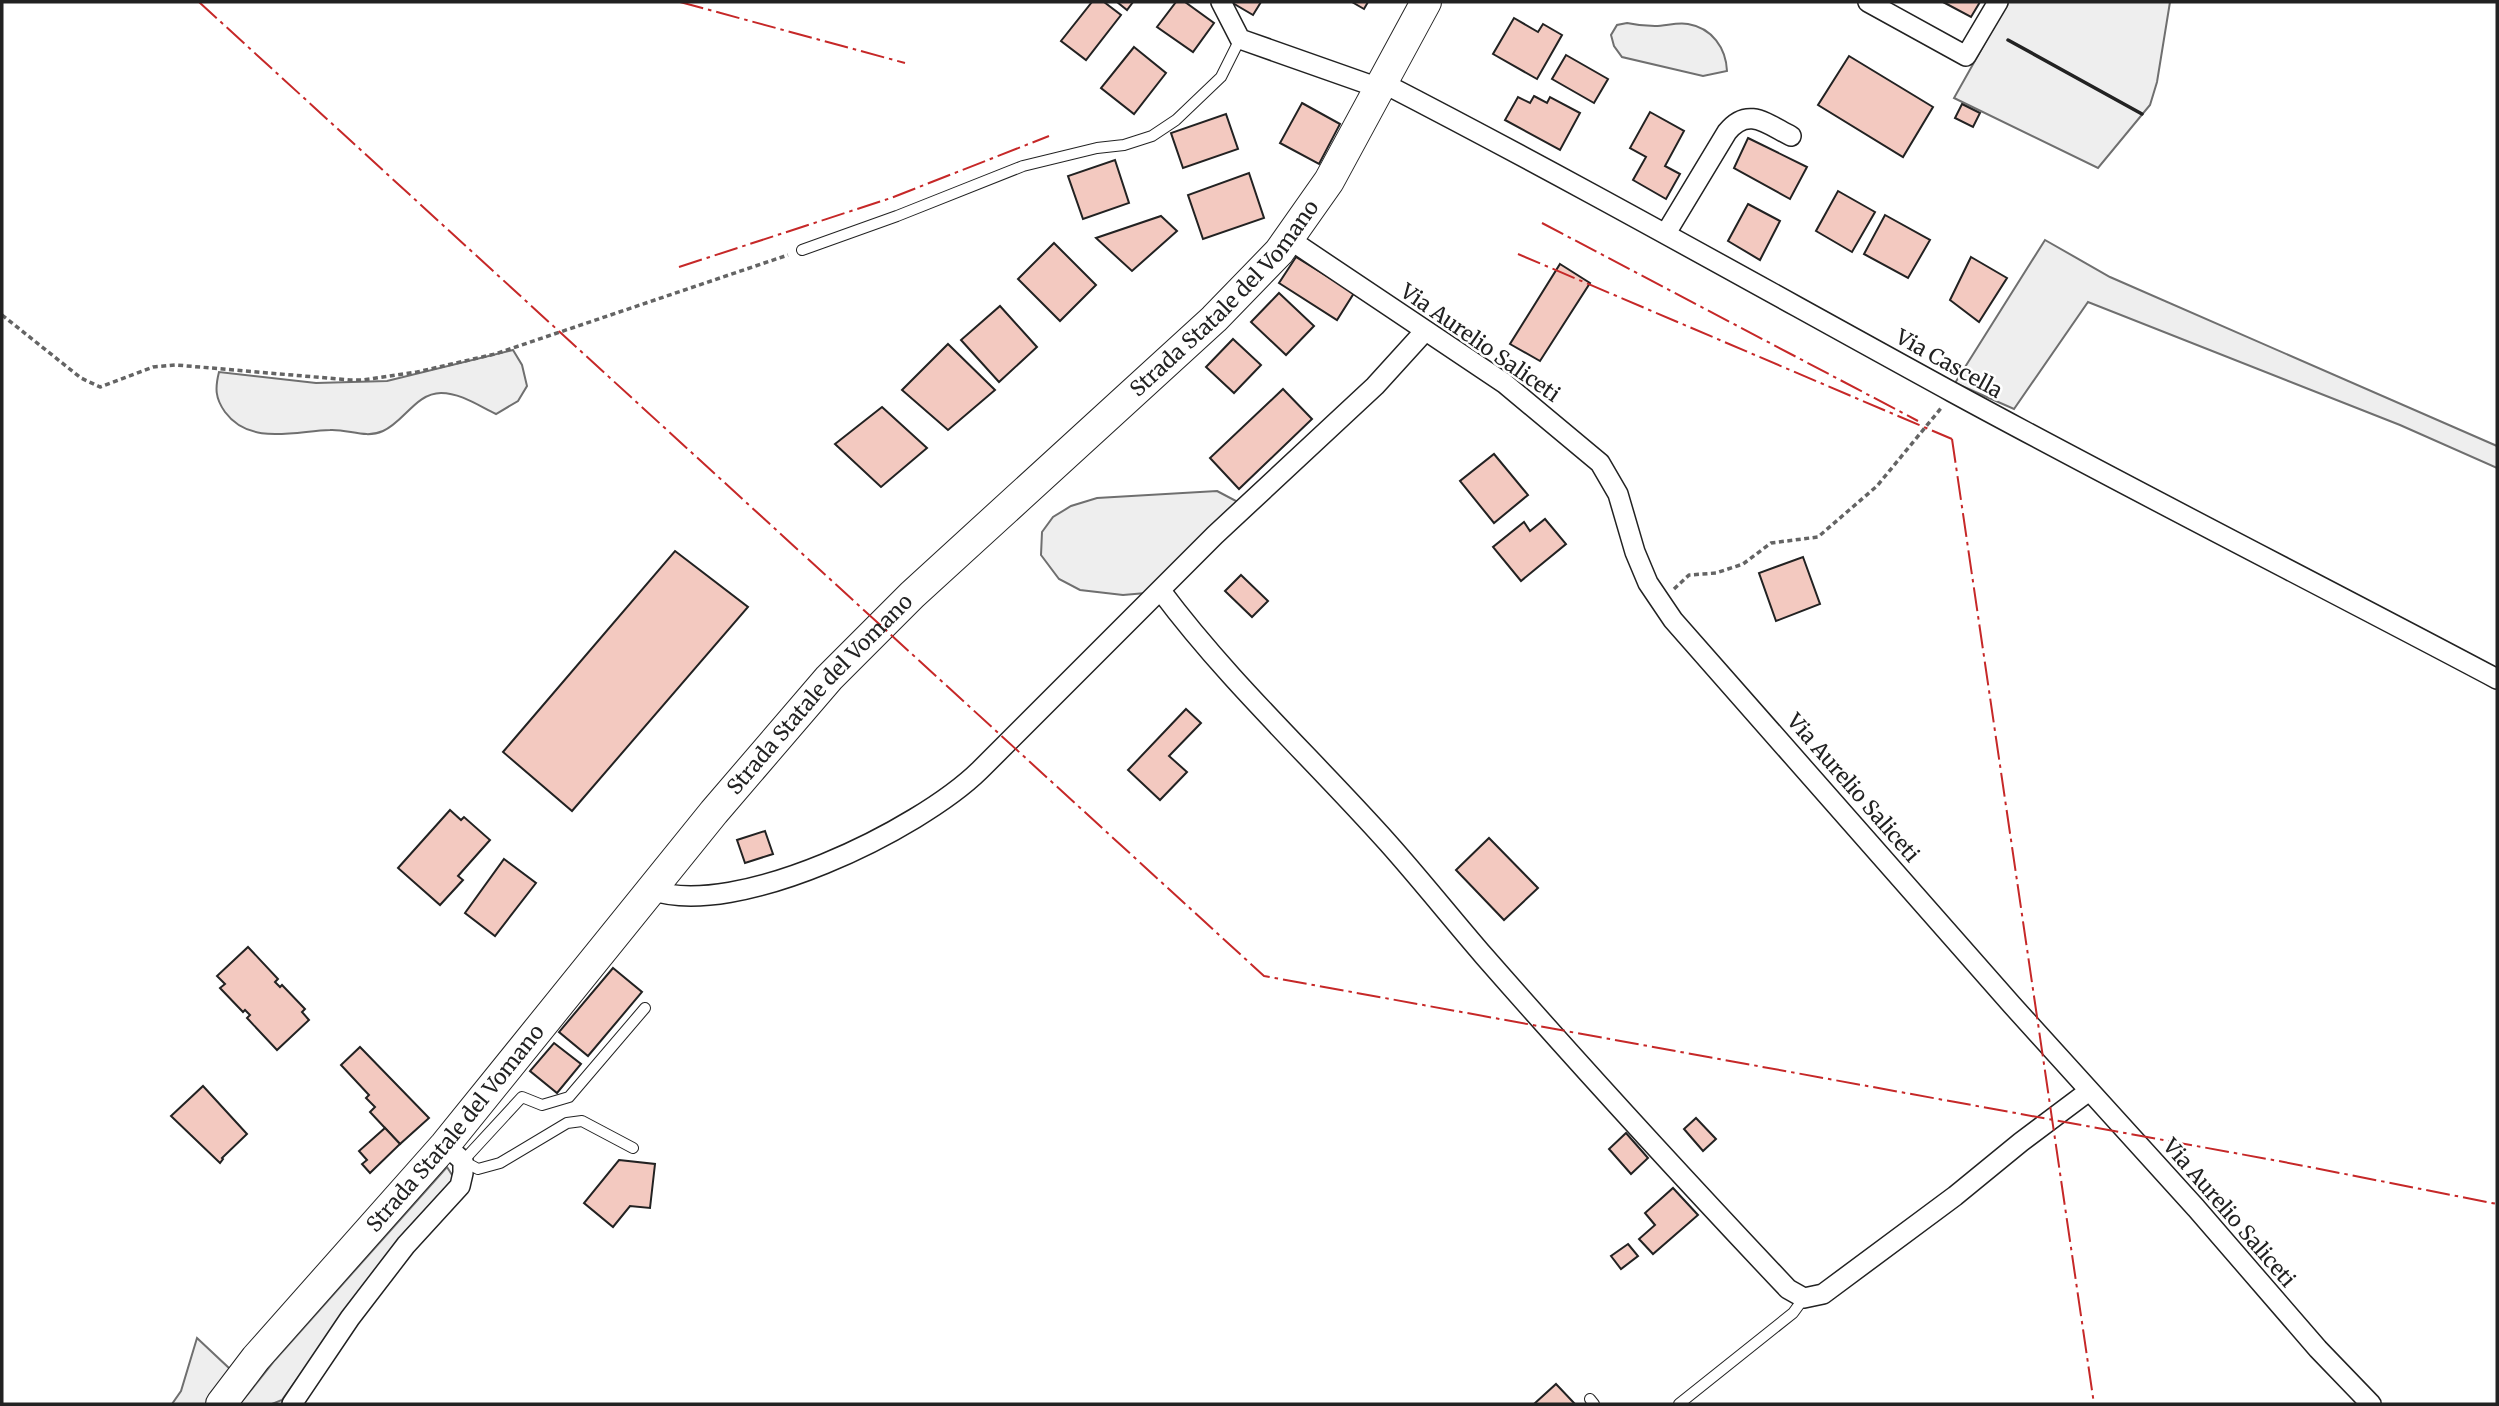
<svg xmlns="http://www.w3.org/2000/svg" width="2499" height="1406" viewBox="0 0 2499 1406" font-family="Merriweather,serif">
<style>
.green{fill:#eee;stroke:#6f6f6f;stroke-width:2}
.building{fill:#f3c9c0;stroke:#222;stroke-width:2}
.lines{fill:none;stroke-linecap:round;stroke-linejoin:round}
.service-casing{stroke:#222;stroke-width:12}
.minor-casing{stroke:#222;stroke-width:22}
.primary-casing{stroke:#222;stroke-width:32}
.path{stroke:#646464;stroke-width:3.5;stroke-dasharray:5 3.5;stroke-linecap:butt}
.service{stroke:#fff;stroke-width:10}
.minor{stroke:#fff;stroke-width:19}
.primary{stroke:#fff;stroke-width:30}
.wall{stroke:#222;stroke-width:3.5}
.power{stroke:#c62828;stroke-width:2;stroke-dasharray:24 5 3.5 5;stroke-linecap:butt}
.labels{text-anchor:middle;stroke-width:5;stroke-linejoin:round;paint-order:stroke}
.street-label{font-size:21px;fill:#222;stroke:#fff}
</style>
<rect width="100%" height="100%" fill="#fff"/>
<!-- green -->
<g class="green">
<path d="M2008,2H2170L2157,82L2150,105L2098,168L1954,98Z"/>
<path d="M1627,23C1636,25 1645,26 1655,26C1666,26 1677,22 1688,24C1712,28 1726,48 1727,71L1703,76L1622,57L1614,46L1611,35L1617,25Z"/>
<path d="M2045,240L2110,277L2497,446V468L2400,425L2088,302L2014,409L1955,383Z"/>
<path d="M513,350L522,365L527,386L518,401L496,414C479,406 461,393 441,393C416,393 404,422 383,431C365,439 349,429 330,430C295,431 250,446 225,412C215,398 215,388 219,372L316,383L387,381Z"/>
<path d="M1217,491L1238,502L1146,593L1123,595L1080,590L1059,579L1041,555L1042,532L1053,517L1071,506L1097,498Z"/>
<path d="M447,1167L454,1178L450,1187L326,1339L282,1400L272,1404H240L275,1360Z"/>
<path d="M197,1338L230,1369L207,1404H172L181,1391Z"/>
</g>
<!-- building -->
<g class="building">
<path d="M1092,2H1104L1121,15L1086,60L1061,41Z"/>
<path d="M1117,2H1133L1127,10Z"/>
<path d="M1176,2H1185L1214,23L1193,52L1157,27Z"/>
<path d="M1231,2H1261L1253,15Z"/>
<path d="M1352,2H1368L1364,9Z"/>
<path d="M1943,2H1980L1971,17Z"/>
<path d="M1514,18L1538,32L1543,24L1562,35L1537,79L1493,54Z"/>
<path d="M1134,47L1166,73L1134,114L1101,88Z"/>
<path d="M1566,55L1608,79L1594,103L1552,79Z"/>
<path d="M1849,56L1933,107L1903,157L1818,105Z"/>
<path d="M1534,96L1547,103L1550,97L1580,113L1560,150L1505,120L1518,97L1530,103Z"/>
<path d="M1302,103L1340,124L1319,164L1280,143Z"/>
<path d="M1962,104L1980,113L1973,127L1955,118Z"/>
<path d="M1650,112L1684,131L1665,166L1680,174L1666,199L1633,180L1646,157L1630,148Z"/>
<path d="M1226,114L1238,149L1183,168L1171,133Z"/>
<path d="M1748,138L1807,167L1790,199L1734,168Z"/>
<path d="M1115,160L1129,203L1083,219L1068,176Z"/>
<path d="M1249,173L1264,218L1203,239L1188,195Z"/>
<path d="M1838,191L1875,212L1852,252L1816,231Z"/>
<path d="M1748,204L1780,221L1760,260L1728,241Z"/>
<path d="M1885,215L1930,240L1908,278L1864,254Z"/>
<path d="M1161,216L1177,231L1132,271L1096,238Z"/>
<path d="M1054,243L1096,285L1060,321L1018,279Z"/>
<path d="M1296,257L1354,293L1337,320L1279,283Z"/>
<path d="M1971,257L2007,278L1979,322L1950,300Z"/>
<path d="M1560,264L1590,283L1540,361L1510,344Z"/>
<path d="M1279,293L1314,326L1286,355L1251,322Z"/>
<path d="M1000,306L1037,347L999,382L961,340Z"/>
<path d="M1233,339L1261,365L1234,393L1206,367Z"/>
<path d="M948,344L995,390L948,430L902,390Z"/>
<path d="M1283,389L1312,419L1239,489L1210,458Z"/>
<path d="M882,407L927,448L881,487L835,444Z"/>
<path d="M1494,454L1528,495L1494,523L1460,481Z"/>
<path d="M1545,519L1566,544L1521,581L1493,547L1524,522L1530,531Z"/>
<path d="M675,551L748,607L572,811L503,752Z"/>
<path d="M1803,557L1820,604L1776,621L1759,573Z"/>
<path d="M1241,575L1268,601L1252,617L1225,591Z"/>
<path d="M1186,709L1201,723L1169,756L1187,772L1160,800L1128,770Z"/>
<path d="M450,810L461,820L464,817L490,840L458,876L463,880L440,905L398,868Z"/>
<path d="M765,831L773,854L745,863L737,840Z"/>
<path d="M1489,838L1538,888L1504,920L1456,870Z"/>
<path d="M504,859L536,883L495,936L465,913Z"/>
<path d="M248,947L278,979L275,982L280,987L282,985L305,1009L302,1012L309,1020L277,1050L247,1018L250,1015L245,1010L243,1012L220,988L225,984L217,976Z"/>
<path d="M613,968L642,992L588,1056L559,1032Z"/>
<path d="M554,1043L581,1064L557,1093L530,1071Z"/>
<path d="M360,1047L429,1118L400,1144L370,1112L375,1107L366,1098L369,1095L341,1065Z"/>
<path d="M203,1086L247,1134L222,1158L223,1159L220,1163L171,1116Z"/>
<path d="M1696,1118L1716,1139L1703,1151L1684,1129Z"/>
<path d="M385,1128L400,1144L370,1173L362,1164L367,1160L359,1151Z"/>
<path d="M1626,1133L1648,1158L1631,1174L1609,1149Z"/>
<path d="M619,1160L655,1164L650,1208L630,1206L613,1227L584,1203Z"/>
<path d="M1673,1188L1698,1215L1653,1254L1639,1239L1655,1225L1645,1213Z"/>
<path d="M1628,1244L1638,1256L1621,1269L1611,1256Z"/>
<path d="M1556,1384L1575,1404H1534Z"/>
</g>
<g class="lines">
<defs>
<g id="service">
<path d="M802,250L897,216L1023,166L1097,148L1124,145L1152,136L1176,120L1221,77L1240,39"/>
<path d="M633,1148L582,1121L567,1123L500,1163L478,1169L463,1161L522,1097L542,1105L569,1097L645,1008"/>
<path d="M1590,1399L1594,1404"/>
<path d="M1679,1404L1793,1313L1804,1298"/>
</g>
<g id="minor">
<path d="M1221,2L1240,39L1379,88"/>
<path d="M1868,2L1966,56L1998,2"/>
<path d="M1383,83C1575,182 1762,288 1952,392C2132,490 2316,583 2497,679"/>
<path d="M1666,233L1727,132C1748,106 1767,124 1791,136"/>
<path d="M1289,239L1504,383L1600,463L1618,494L1635,552L1648,583L1673,620L2012,1005L2196,1208L2318,1349L2371,1404"/>
<path d="M1161,591C1229,682 1313,759 1388,843C1421,880 1452,919 1484,956C1583,1069 1685,1180 1788,1289L1804,1298L1823,1294L1955,1196L2021,1142L2089,1091"/>
<path d="M651,890C736,920 919,830 980,770L1215,535L1375,386L1425,331"/>
<path d="M292,1404L350,1318L406,1245L460,1186L463,1173V1161L445,1145"/>
</g>
<g id="primary">
<path id="s1" d="M221,1404L256,1358L445,1145L714,812L829,678L912,595L1214,319L1279,252L1329,181L1426,2"/>
</g>
</defs>
<!-- service casing -->
<use href="#service" class="service-casing"/>
<!-- minor casing -->
<use href="#minor" class="minor-casing"/>
<!-- primary casing -->
<use href="#primary" class="primary-casing"/>
<!-- path -->
<g class="path">
<path d="M2,315L81,378L100,387L153,367L176,365L350,380H363L417,372L495,354L788,255"/>
<path d="M1674,589L1689,575L1716,573L1743,564L1771,543L1818,537L1877,486L1942,407"/>
</g>
<!-- service -->
<use href="#service" class="service"/>
<!-- minor -->
<use href="#minor" class="minor"/>
<!-- primary -->
<use href="#primary" class="primary"/>
<!-- wall -->
<path class="wall" d="M2008,40L2142,114"/>
<!-- power -->
<g class="power">
<path d="M199,2L1264,976L2284,1162L2497,1204"/>
<path d="M680,2L905,63"/>
<path d="M1542,223L1918,421"/>
<path d="M1518,254L1952,439"/>
<path d="M679,267L891,198L1049,136"/>
<path d="M1952,439L2094,1404"/>
</g>
</g>
<g class="labels">
<!-- street labels -->
<g class="street-label">
<text dy="7" stroke="none"><textPath href="#s1" startOffset="1496">Strada Statale del Vomano</textPath></text>
<text transform="translate(1480 343) rotate(35)" y="7">Via Aurelio Saliceti</text>
<text transform="translate(1949 364) rotate(29)" y="7">Via Cascella</text>
<text dy="7" stroke="none"><textPath href="#s1" startOffset="929">Strada Statale del Vomano</textPath></text>
<text transform="translate(1853 788) rotate(49)" y="7">Via Aurelio Saliceti</text>
<text dy="7" stroke="none"><textPath href="#s1" startOffset="362">Strada Statale del Vomano</textPath></text>
<text transform="translate(2229 1213) rotate(49)" y="7">Via Aurelio Saliceti</text>
</g>
</g>
<!-- border -->
<rect width="2499" height="1406" fill="none" stroke="#222222" stroke-width="7"/>
</svg>
